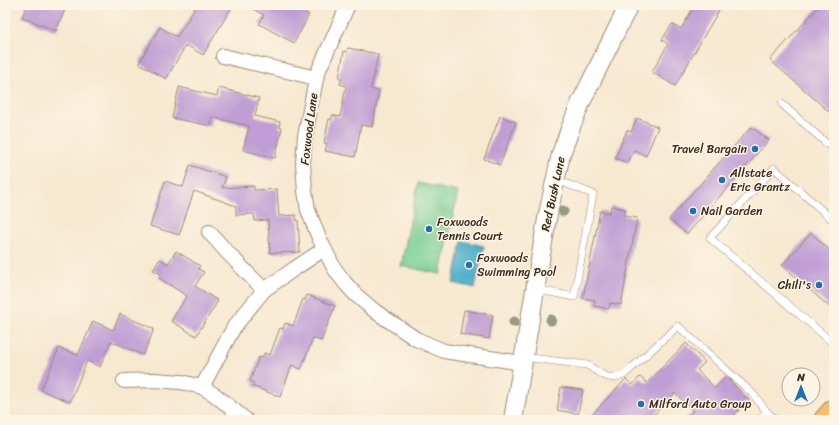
<svg xmlns="http://www.w3.org/2000/svg" width="839" height="425" viewBox="0 0 839 425" font-family="Sriracha,sans-serif">
<style>
.green{fill:#75cd93;stroke:#587c58}
.water{fill:#4aadc9;stroke:#426c74}
.building{fill:#c09dd4}
.lines{fill:none;stroke-linecap:round;stroke-linejoin:round}
.service-casing{stroke:#998977;stroke-width:8}
.minor-casing{stroke:#998977;stroke-width:16}
.tertiary-casing{stroke:#998977;stroke-width:20}
.primary-casing{stroke:#998977;stroke-width:24}
.service{stroke:#fff;stroke-width:7}
.minor{stroke:#fff;stroke-width:14}
.tertiary{stroke:#fff;stroke-width:18}
.primary{stroke:#f9be6d;stroke-width:22}
.tree{fill:#999a81}
.poi-dot{fill:#1f6fb2;stroke:#fcf5e5;stroke-width:1.5}
.labels{text-anchor:middle;stroke-width:3;stroke-linejoin:round;paint-order:stroke}
.street-label{font-size:12px;fill:#3b2a1e;stroke:#fcf5e5}
.poi-label{font-size:12px;fill:#3b2a1e;stroke:#fcf5e5;text-anchor:start}
</style>
<rect width="100%" height="100%" fill="#fcf5e5"/>
<filter id="ink" filterUnits="userSpaceOnUse"><feTurbulence type="fractalNoise" baseFrequency=".025" numOctaves="2"/><feDisplacementMap in="SourceGraphic" scale="8" xChannelSelector="R" yChannelSelector="G"/><feConvolveMatrix kernelMatrix="1 2 1 2 8 2 1 2 1" color-interpolation-filters="sRGB"/></filter>
<filter id="wash" filterUnits="userSpaceOnUse"><feTurbulence type="fractalNoise" baseFrequency=".012" numOctaves="4" result="noise"/><feDisplacementMap in="SourceGraphic" scale="16" xChannelSelector="R" yChannelSelector="G"/><feGaussianBlur stdDeviation="0.9" result="paint"/><feColorMatrix in="noise" values="0 0 0 0 0 0 0 0 0 0 0 0 0 0 0 0 0 1.4 0 .05"/><feComposite in="paint" operator="in"/></filter>
<g filter="url(#wash)">
<rect width="100%" height="100%" fill="#f7e8d0"/>
<!-- green -->
<path class="green" d="M418,183L458,192L441,274L401,266Z"/>
<!-- water -->
<path class="water" d="M462,241L484,246L475,288L453,283Z"/>
<g id="blocks">
<!-- building -->
<g class="building">
<path d="M27,5H67L56,31L22,17Z"/>
<path d="M197,5H233L203,55L186,45L166,79L139,63L160,27L177,37Z"/>
<path d="M246,5H291L309,15L294,43L259,24L264,15Z"/>
<path d="M695,5H722L675,86L652,72L668,44L662,40L672,24L681,29Z"/>
<path d="M820,5H834V116L770,60Z"/>
<path d="M348,48L378,54L371,89L379,91L372,127L361,125L355,157L325,151L327,144L324,143L329,119L332,120V115L340,117L346,86L340,84L342,78H339L344,51L347,52Z"/>
<path d="M179,87L217,96L219,88L259,98L255,116L280,122L279,127L282,128L275,158L243,150L249,126L212,117L211,126L172,118Z"/>
<path d="M500,116L516,122L500,165L484,159Z"/>
<path d="M637,118L658,127L646,156L634,150L628,163L615,158L627,130L631,132Z"/>
<path d="M751,127L769,140L687,234L669,219Z"/>
<path d="M190,165L226,177L222,188L254,186V190L277,189L279,216L296,215V220H298L300,252L270,253L268,220L255,221L254,214L236,215V206L194,191L179,235L150,226L165,181L183,187Z"/>
<path d="M611,206L625,209L624,216L637,218L621,305L610,303L609,309L594,306L595,300L583,298L600,211L610,213Z"/>
<path d="M811,233L834,254V311L782,265Z"/>
<path d="M176,251L200,266L198,269L204,272L195,286L218,301L196,336L171,321L187,296L159,278L161,274L153,270L160,259L168,264Z"/>
<path d="M307,295L335,306L321,341L313,338L301,369L292,365L280,397L252,386L254,383L250,381L259,357L262,358L264,353L270,355L280,328L283,329L285,323L293,326L303,299L305,300Z"/>
<path d="M464,310L493,315L489,339L460,334Z"/>
<path d="M120,314L154,329L143,355L111,341L100,367L87,361L70,402L41,390L59,348L78,355L93,321L113,330Z"/>
<path d="M686,343L705,362L697,370L715,388L726,377L749,400L729,420H684L693,411L675,393L649,420H587L626,379L632,385L640,377L647,383Z"/>
<path d="M561,387L583,390L578,414L557,410Z"/>
</g>
</g>
</g>
<g filter="url(#ink)">
<use href="#blocks" fill-opacity="0" stroke="#998977" stroke-width="1"/>
<g class="lines">
<defs>
<g id="service">
<path d="M782,104L834,150"/>
<path d="M834,221L774,168L710,238L834,344"/>
<path d="M535,289L574,297L593,194L557,180"/>
<path d="M523,357L587,365C602,373 607,383 625,374L678,326L753,394L767,412"/>
<path d="M759,420L767,412L776,420"/>
</g>
<g id="minor">
<path d="M348,5L317,74L305,136L303,163L305,191L308,210L319,238L334,268L345,283L356,295L376,312L416,339L444,351L522,363"/>
<path d="M223,56L316,78"/>
<path d="M209,232L227,252L264,290"/>
<path d="M124,381L155,380L181,382L202,387L215,395L246,420"/>
<path d="M202,387L234,327L264,290L294,269L324,249"/>
</g>
<path id="tertiary" d="M513,420L547,219L561,154L572,124L581,102L629,5"/>
<path id="primary" d="M825,420L834,410"/>
</defs>
<!-- service casing -->
<use href="#service" class="service-casing"/>
<!-- minor casing -->
<use href="#minor" class="minor-casing"/>
<!-- tertiary casing -->
<use href="#tertiary" class="tertiary-casing"/>
<!-- primary casing -->
<use href="#primary" class="primary-casing"/>
<!-- service -->
<use href="#service" class="service"/>
<!-- minor -->
<use href="#minor" class="minor"/>
<!-- tertiary -->
<use href="#tertiary" class="tertiary"/>
<!-- primary -->
<use href="#primary" class="primary"/>
</g>
<!-- trees -->
<g class="tree">
<circle cx="563" cy="211" r="5.5"/>
<circle cx="551" cy="320" r="5.5"/>
<circle cx="514" cy="322" r="5.5"/>
</g>
</g>
<!-- markers -->
<g class="poi-dot">
<circle cx="755" cy="149" r="4"/>
<circle cx="722" cy="180" r="4"/>
<circle cx="693" cy="211" r="4"/>
<circle cx="429" cy="229" r="4"/>
<circle cx="469" cy="265" r="4"/>
<circle cx="819" cy="285" r="4"/>
<circle cx="641" cy="404" r="4"/>
</g>
<g class="labels">
<!-- street labels -->
<g class="street-label">
<text transform="translate(309 129) rotate(-83)" y="4">Foxwood Lane</text>
<text transform="translate(553 194) rotate(-78)" y="4">Red Bush Lane</text>
</g>
<!-- poi labels -->
<g class="poi-label">
<text x="747" y="153" text-anchor="end">Travel Bargain</text>
<text x="730" y="177">Allstate<tspan x="730" dy="14">Eric Grantz</tspan></text>
<text x="701" y="215">Nail Garden</text>
<text x="437" y="226">Foxwoods<tspan x="437" dy="14">Tennis Court</tspan></text>
<text x="477" y="262">Foxwoods<tspan x="477" dy="14">Swimming Pool</tspan></text>
<text x="811" y="289" text-anchor="end">Chili's</text>
<text x="649" y="408">Milford Auto Group</text>
</g>
</g>
<!-- margin -->
<rect width="839" height="425" fill="none" stroke="#fcf5e5" stroke-width="20"/>
<!-- north arrow -->
<g transform="translate(801 387)"><circle r="19" fill="#fcf5e5" stroke="#afa495"/>
<path d="M0-3L7 15L0 10L-7 15Z" fill="#1f6fb2"/>
<text y="-6" font-size="11" font-weight="bold" text-anchor="middle" fill="#3b2a1e">N</text>
</g>
</svg>
